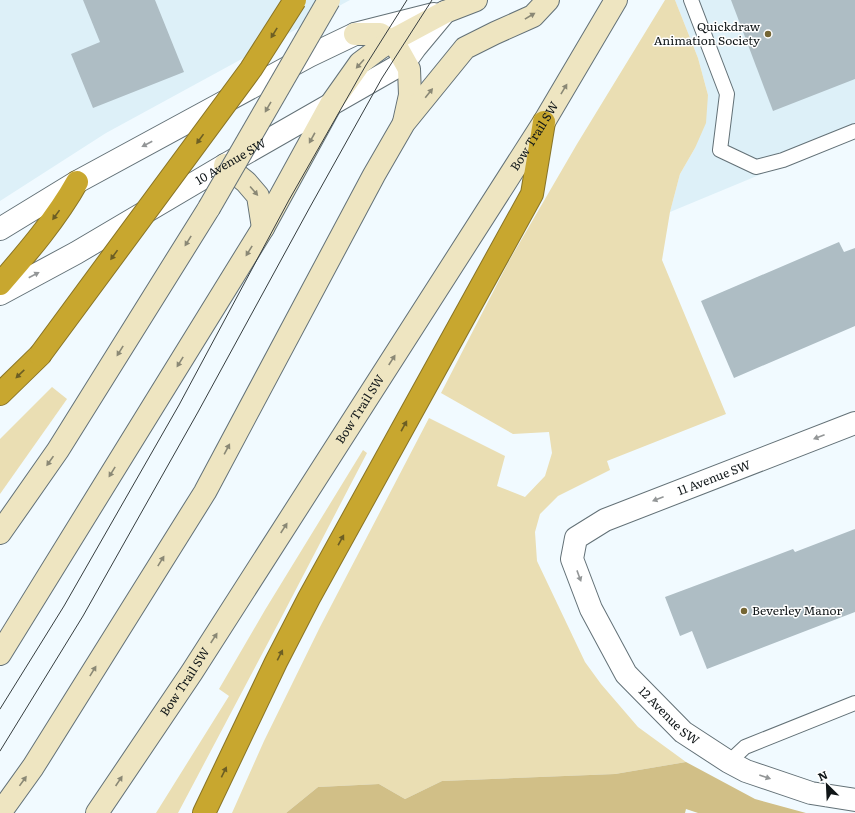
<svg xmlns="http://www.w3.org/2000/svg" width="855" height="813" viewBox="0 0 855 813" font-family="Literata,serif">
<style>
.built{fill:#ddf0f8}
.green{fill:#eadeb3}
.forest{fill:#d1bf87}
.building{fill:#aebdc4}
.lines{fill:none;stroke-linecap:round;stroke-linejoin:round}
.service-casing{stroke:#637177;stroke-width:16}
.minor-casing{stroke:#637177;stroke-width:24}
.secondary-casing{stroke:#637177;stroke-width:24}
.motorway-casing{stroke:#887427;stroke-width:24}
.service{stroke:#fff;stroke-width:14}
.minor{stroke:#fff;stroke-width:22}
.secondary{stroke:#eee5c1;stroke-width:22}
.motorway{stroke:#c8a72f;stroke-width:22}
.tram{stroke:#363d3f;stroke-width:1}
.secondary-bridge-casing{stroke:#637177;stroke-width:24;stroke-linecap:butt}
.motorway-bridge-casing{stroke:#887427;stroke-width:24;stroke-linecap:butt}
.secondary-bridge{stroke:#eee5c1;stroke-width:22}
.motorway-bridge{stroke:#c8a72f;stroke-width:22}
.oneway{fill:#8a8875}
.oneway2{fill:#6c5e24}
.oneway3{fill:#939697}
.poi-dot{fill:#756634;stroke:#fff;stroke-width:1.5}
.labels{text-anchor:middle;stroke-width:3;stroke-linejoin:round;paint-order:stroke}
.poi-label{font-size:12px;fill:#101618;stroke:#fff;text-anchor:end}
.street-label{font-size:12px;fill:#101618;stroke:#fff}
</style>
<rect width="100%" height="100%" fill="#f1faff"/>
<!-- built -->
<g class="built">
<path d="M0,0H350L106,133L0,201Z"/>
<path d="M675,0H855V135L670,212L680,174L695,148L708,95L698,58Z"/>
</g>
<!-- green -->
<g class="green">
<path d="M665,0H675L698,58L708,95L706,123L695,148L680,174L670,212L662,260L726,414L607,461L610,470L558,496L540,514L535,532L537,561L585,662L601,684L638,727L686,762L615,774L442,781L405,799L379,784L318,787L286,813H232L264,741L320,627L429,418L505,456L497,486L525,497L545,476L552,453L549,432L513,434L441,393L509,261L577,144Z"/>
<path d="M52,387L67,399L0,494V439Z"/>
<path d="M363,450L367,453L279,622L178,813H156L229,696L219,689L265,610Z"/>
</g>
<!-- forest -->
<path class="forest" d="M686,762L755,799L806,813H698L686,809L685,813H286L318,787L379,784L405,799L442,781L615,774Z"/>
<!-- building -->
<g class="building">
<path d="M83,0H155L184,72L93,108L71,54L100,42Z"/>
<path d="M731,0H855V79L773,111Z"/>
<path d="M839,242L844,252L855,248V326L734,378L701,301Z"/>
<path d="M855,529V612L707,669L692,631L680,636L665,597L793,549L795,552Z"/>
</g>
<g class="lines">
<defs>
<g id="service">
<path d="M691,0L727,94L720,150L756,167L783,160L855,131"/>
<path d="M729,762L745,747L855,703"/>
</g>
<g id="minor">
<path d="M0,229L77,182L309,56L355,34L434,14"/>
<path id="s1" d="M0,294L76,253L225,165L405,62L415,48L445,12"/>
<path id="s2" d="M855,423L605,520L576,538L572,559L591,609L626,674L683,732L729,762L746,771L811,793L855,800"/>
</g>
<g id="secondary">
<path d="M355,34H380L395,44L409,69L410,95L404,122"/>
<path d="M225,165L246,182L258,196L263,228"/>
<path d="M0,533L58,450L209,208"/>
<path d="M0,654L263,228L331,104L360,63L380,48L391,41L445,12L476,0"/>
<path d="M0,813L33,767L205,492L374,175L404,123L465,48L495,33L533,16L548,0"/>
<path id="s3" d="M97,813L192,672L544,122L616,0"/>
</g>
<g id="motorway">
<path d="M0,284C27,253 57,218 77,182"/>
<path d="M0,394L40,355"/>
<path d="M204,813L276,662L309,598L532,194L544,122"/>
</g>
</defs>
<!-- service casing -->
<use href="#service" class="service-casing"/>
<!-- minor casing -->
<use href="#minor" class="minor-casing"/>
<!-- secondary casing -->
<use href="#secondary" class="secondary-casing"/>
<!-- motorway casing -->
<use href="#motorway" class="motorway-casing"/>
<!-- service -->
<use href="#service" class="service"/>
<!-- minor -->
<use href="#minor" class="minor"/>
<!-- secondary -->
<use href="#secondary" class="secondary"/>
<!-- motorway -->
<use href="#motorway" class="motorway"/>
<!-- tram -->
<g class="tram">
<path d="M0,709L64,606L179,405L289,200L366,65L407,0"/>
<path d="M0,751L83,616L198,412L310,207L382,78L432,0"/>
</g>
<defs>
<path id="secondary-bridge" d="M209,208L329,0"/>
<path id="motorway-bridge" d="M40,355L251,69L295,0"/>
</defs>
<!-- secondary-bridge casing -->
<use href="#secondary-bridge" class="secondary-bridge-casing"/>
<!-- motorway-bridge casing -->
<use href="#motorway-bridge" class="motorway-bridge-casing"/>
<!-- secondary-bridge -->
<use href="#secondary-bridge" class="secondary-bridge"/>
<!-- motorway-bridge -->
<use href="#motorway-bridge" class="motorway-bridge"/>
</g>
<!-- one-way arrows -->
<defs><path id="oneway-solid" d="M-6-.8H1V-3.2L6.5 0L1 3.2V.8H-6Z"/></defs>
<g class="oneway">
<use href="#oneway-solid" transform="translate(530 16) rotate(-31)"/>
<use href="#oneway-solid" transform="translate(360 64) rotate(132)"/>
<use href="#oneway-solid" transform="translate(564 89) rotate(-59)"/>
<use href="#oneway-solid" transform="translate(429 93) rotate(-51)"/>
<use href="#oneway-solid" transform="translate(268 107) rotate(120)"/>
<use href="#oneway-solid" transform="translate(312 138) rotate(119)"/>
<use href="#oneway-solid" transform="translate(254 191) rotate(49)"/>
<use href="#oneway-solid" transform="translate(188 241) rotate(122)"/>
<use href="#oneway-solid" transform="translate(249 251) rotate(122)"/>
<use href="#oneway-solid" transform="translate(120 351) rotate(122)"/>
<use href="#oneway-solid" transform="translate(392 360) rotate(-57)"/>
<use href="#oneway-solid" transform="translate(180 362) rotate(122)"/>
<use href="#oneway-solid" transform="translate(227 449) rotate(-62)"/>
<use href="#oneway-solid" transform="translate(50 461) rotate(125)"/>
<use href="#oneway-solid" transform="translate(112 472) rotate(122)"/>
<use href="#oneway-solid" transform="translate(284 528) rotate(-57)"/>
<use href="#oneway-solid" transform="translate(161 561) rotate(-58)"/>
<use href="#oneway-solid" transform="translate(214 638) rotate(-57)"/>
<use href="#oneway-solid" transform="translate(93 671) rotate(-58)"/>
<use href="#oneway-solid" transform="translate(23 781) rotate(-54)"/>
<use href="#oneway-solid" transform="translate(119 781) rotate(-56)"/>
</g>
<g class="oneway2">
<use href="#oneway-solid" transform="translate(274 33) rotate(122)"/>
<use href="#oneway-solid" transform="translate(200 139) rotate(126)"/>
<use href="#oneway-solid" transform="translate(56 215) rotate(126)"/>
<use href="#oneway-solid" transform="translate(114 255) rotate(126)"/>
<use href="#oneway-solid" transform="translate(20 374) rotate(136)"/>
<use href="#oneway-solid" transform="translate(404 426) rotate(-61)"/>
<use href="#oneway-solid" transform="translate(341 540) rotate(-61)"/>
<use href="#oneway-solid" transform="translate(280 655) rotate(-63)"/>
<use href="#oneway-solid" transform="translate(224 772) rotate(-64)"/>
</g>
<g class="oneway3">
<use href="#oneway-solid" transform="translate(147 144) rotate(152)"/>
<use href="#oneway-solid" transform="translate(34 275) rotate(-28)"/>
<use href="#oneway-solid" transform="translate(819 437) rotate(159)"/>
<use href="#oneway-solid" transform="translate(658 499) rotate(159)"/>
<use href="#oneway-solid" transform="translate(579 576) rotate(70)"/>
<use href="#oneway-solid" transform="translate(765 777) rotate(19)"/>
</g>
<!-- markers -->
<g class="poi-dot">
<circle cx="768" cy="34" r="4"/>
<circle cx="744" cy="611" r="4"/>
</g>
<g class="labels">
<!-- poi labels -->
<g class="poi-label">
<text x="760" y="31">Quickdraw<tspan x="760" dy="14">Animation Society</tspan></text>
<text x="752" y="615" text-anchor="start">Beverley Manor</text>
</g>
<!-- street labels -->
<g class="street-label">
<text dy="4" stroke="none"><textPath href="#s3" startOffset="806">Bow Trail SW</textPath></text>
<text dy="4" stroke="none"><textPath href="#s1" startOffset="266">10 Avenue SW</textPath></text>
<text dy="4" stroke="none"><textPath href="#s3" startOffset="482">Bow Trail SW</textPath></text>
<text transform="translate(714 478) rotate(-21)" y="4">11 Avenue SW</text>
<text dy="4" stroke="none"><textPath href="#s3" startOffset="158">Bow Trail SW</textPath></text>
<text dy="4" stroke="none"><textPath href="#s2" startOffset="511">12 Avenue SW</textPath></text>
</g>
</g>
<!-- north arrow -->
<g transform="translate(827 785) rotate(336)" stroke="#ffffff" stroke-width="3" paint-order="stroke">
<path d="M0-3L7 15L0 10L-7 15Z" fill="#101618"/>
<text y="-6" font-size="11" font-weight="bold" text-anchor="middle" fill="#101618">N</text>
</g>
</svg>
